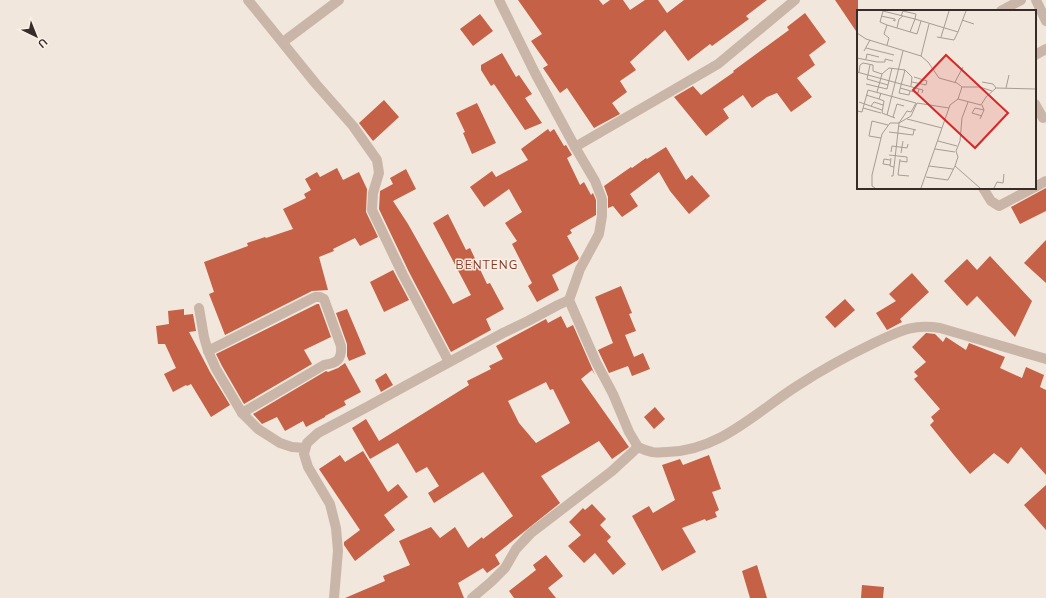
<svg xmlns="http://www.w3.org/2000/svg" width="1046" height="598" viewBox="0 0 1046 598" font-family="'Nunito Sans',sans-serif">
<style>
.building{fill:#c56146;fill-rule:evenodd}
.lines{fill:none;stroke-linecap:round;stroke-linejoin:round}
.minor{stroke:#cab6a8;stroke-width:10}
.labels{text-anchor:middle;stroke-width:3;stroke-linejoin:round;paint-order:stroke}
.quarter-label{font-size:12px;letter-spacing:1px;fill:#853621;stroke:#f9f1e8}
.inset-road{fill:none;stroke:#a79c94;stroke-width:1}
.view{fill:#d62828;fill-opacity:0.15;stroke:#d62828;stroke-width:2}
.inset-edge{fill:none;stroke:#372c28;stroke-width:2}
</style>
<rect width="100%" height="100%" fill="#f2e7dc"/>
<!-- building -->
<g class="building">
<path d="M518,0H599L603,5L610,0H623L630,10L645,0H658L667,13L684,0H767L746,16L749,19L712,46L710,44L688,61L665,30L630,62L636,70L620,81L627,92L612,103L620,114L594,128L567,88L560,93L543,68L548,65L531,41L542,34Z"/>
<path d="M835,0H858V34Z"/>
<path d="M805,13L826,42L809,55L815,65L797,78L812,97L791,112L777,93L767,97L752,108L743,95L723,109L729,118L706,136L674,97L693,86L701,95L734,72L733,71L789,30L787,27Z"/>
<path d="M480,14L493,31L473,46L460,29Z"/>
<path d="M502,53L516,77L519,75L532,94L525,98L542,123L525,130L494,84L491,86L481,70V65Z"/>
<path d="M384,100L399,117L373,141L359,123Z"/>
<path d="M477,103L496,143L472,154L463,133L465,132L456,113Z"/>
<path d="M548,129L550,132L554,129L564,146L566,145L572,155L567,158L580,185L584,182L591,195L593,193L596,200V215L570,230L572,233L567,236L579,258L578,260L552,275L559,290L537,302L528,286L532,283L512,244L517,241L505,223L522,212L509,189L484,207L470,187L492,171L496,177L528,160L521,149Z"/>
<path d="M666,147L686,180L692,175L710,196L689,214L670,191L659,172L630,194L638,206L622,217L613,206L608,208V197L604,186L631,167L632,168L646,158L647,159Z"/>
<path d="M337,168L343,180L359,172L367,189L366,212L378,237L360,246L355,238L333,249L334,251L319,257L328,290L312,291L225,335L209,294L214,292L204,262L248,246L247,243L265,237L266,238L293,229L283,209L306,198L304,194L311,190L305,179L317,172L320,177Z"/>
<path d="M406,169L416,189L393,201L408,224L453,304L471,295L433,223L448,214L466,250L470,248L487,284L490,283L504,309L486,319L491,330L451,352L409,272L379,209L380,191L393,184L390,178Z"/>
<path d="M1046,188V211L1020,224L1011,207Z"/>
<path d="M1046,240V283L1024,263Z"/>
<path d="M990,256L1032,301L1015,337L977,296L967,306L944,281L967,259L977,270Z"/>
<path d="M393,270L409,300L384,312L370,282Z"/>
<path d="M912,273L929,292L900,319L902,322L887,330L876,313L896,301L889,294Z"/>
<path d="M621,286L632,313L629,314L636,331L625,335L634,357L643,353L650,369L632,376L628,366L609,373L598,350L613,343L595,297Z"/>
<path d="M845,299L855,310L835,328L825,317Z"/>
<path d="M317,304H319L331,337L304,350L312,364L244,404L222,366L216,354Z"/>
<path d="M184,309V315L193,314L196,331L189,332L210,372L230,405L211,417L191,384L187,386L186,385L173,392L164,374L176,368L165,344H158L156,326L169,324L168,311Z"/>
<path d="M347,309L366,354L349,361L347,356V344L336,313Z"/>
<path d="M561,316L567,328L573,325L595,375L592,370L581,379L629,447L612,459L599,441L541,476L560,503L495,555L500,564L487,573L483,568L458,583L464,598H345L385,581L383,576L410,565L399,541L431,527L440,538L455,527L468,548L482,537L483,539L513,516L483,472L434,503L428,493L439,486L427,467L416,473L398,443L370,459L352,428L366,419L379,441L469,385L467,381L491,369L489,366L503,359L496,346L546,319L548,323ZM546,382L550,390L553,389L570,423L536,443L519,423L508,401Z"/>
<path d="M926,333L935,334L943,342L946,337L966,350L969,343L1005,357L1000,368L1022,378L1026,367L1044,375L1040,387L1046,390V475L1021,447L1008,464L994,453L970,474L954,455L930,425L934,421L931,417L940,409L914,379L918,376L914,372L926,362L912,347Z"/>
<path d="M345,363L361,392L344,401L346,405L325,416V417L306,427L303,421L285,431L277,417L262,424L253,414L326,371L328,372L338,368Z"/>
<path d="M386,373L393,385L381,392L375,380Z"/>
<path d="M655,407L665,419L654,429L644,417Z"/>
<path d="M363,451L388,492L398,484L408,497L384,515L395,530L355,561L344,545V542L360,530L319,469L340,455L345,462Z"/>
<path d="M709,455L721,489L712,492L719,510L715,512L717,517L706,521L705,519L682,528L696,552L662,571L632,516L649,506L653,513L675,500L662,465L680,459L683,465Z"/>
<path d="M1046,485V530L1024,505Z"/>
<path d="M592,504L606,519L600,525L611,537L607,541L626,564L613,575L595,553L584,563L568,546L581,535L569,522L583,508L585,510Z"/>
<path d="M546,555L563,576L548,588L556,598H514L509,591L536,570L533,565Z"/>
<path d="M757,565L767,598H750L742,571Z"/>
<path d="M862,585L884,587L883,598H861Z"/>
</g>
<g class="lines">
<!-- minor -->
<g class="minor">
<path d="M248,0L316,84L353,126L377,160L379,173L373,193L372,210L403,275L449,362"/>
<path d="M499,0L535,73L575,147L595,181L602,199V216L599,234L580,269L569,300L596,362L613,394L629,432L638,447C642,449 647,451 652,452C656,453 662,452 667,452C719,451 755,413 797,386C820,371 849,355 874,343C898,332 912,323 940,328L1046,359"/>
<path d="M1036,0L1046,21"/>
<path d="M1001,11L1021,0"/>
<path d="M283,42L339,0"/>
<path d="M1035,55L1046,49"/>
<path d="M1035,104L1043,118"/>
<path d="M575,147L718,64L795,0"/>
<path d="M1035,187L1046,181"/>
<path d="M983,188L991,201L999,206L1033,188"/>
<path d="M199,308L204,337L208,351L216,369L242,413L258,429L280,443L292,447L305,448"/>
<path d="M208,351L315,297H320L324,299L341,346C342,360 337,363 324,365L242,413"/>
<path d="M334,598L338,551L336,528L330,504L308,467L304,454L307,443L318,433L367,407L407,385L503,333L528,321L558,305L569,300"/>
<path d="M472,598L491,582L505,568L516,549L531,533L612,471L638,447"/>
</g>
</g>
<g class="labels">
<!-- quarter labels -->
<g class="quarter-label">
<text x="487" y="269">BENTENG</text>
</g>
</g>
<!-- overview -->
<g transform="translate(857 10)">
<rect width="179" height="179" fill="#f2e7dc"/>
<path class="inset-road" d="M26,1L58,9L53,22M26,1L23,12L30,15M24,6L38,9V11L36,10M44,6L46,1L59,4L58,9L101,22L109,1M105,10L117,14M40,18L42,9L46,6M0,23L9,29L64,46L71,52L82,68L100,73L105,77L101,89L93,95L64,178M80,27L97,30L101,22M84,27L92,1M30,35L32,28L27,24L30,15L60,24L64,11M9,38L37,45M7,41L13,30M64,46L72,14M0,48L20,52H28V49L36,51M9,49L10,44L22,47M13,55L10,69L31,75M48,60L42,83L52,85L53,81M0,62L66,80L65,83M2,62L3,55L6,53L16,55V61L25,64L32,58L48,60L55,67L54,76M55,72L69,75L70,71L57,67M98,72L106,57M125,72L136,74L139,78M9,74L30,79L35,58M105,77H123L135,81M43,78L61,83L62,79M149,78L152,65M20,82L25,64M24,83L22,89L27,91L25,103L38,108M9,85L22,89M101,89L124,95L129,87L139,78L179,79M2,92L25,100M111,92L105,108L103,131L99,141L101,147L98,156L123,178M14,96L17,92L26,95M6,98L24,103M0,101L5,102L11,80L59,93L54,102L50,101L42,113H33L25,124L15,165V176L18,178M30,105L46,41M125,106L115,103L118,98L127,100M36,107L40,94L47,96M50,109L85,118M123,109L127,100L125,95M42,116L59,120M32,122L56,125L57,120M24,128L12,126L15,111L31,115M81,131L100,136M78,139L98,142M34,142L35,136L50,138L51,134M44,143L46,131M32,145L50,147V152L43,151M34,148L33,156L37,157M43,149L41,165L52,166M33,155L26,154L27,149L33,150M72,156L96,159M34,166H36L42,113L54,106L60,93L92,98M69,167L91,170L98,156M137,178L140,172L146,173L147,164"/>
<path class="view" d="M89,45L151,103L118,138L56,80Z"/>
<rect width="179" height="179" class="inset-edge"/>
</g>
<!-- north arrow -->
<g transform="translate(36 36) rotate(137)" stroke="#f9f1e8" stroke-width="3" paint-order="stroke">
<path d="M0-3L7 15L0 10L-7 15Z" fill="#372c28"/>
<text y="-6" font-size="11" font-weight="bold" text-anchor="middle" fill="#372c28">U</text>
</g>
</svg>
